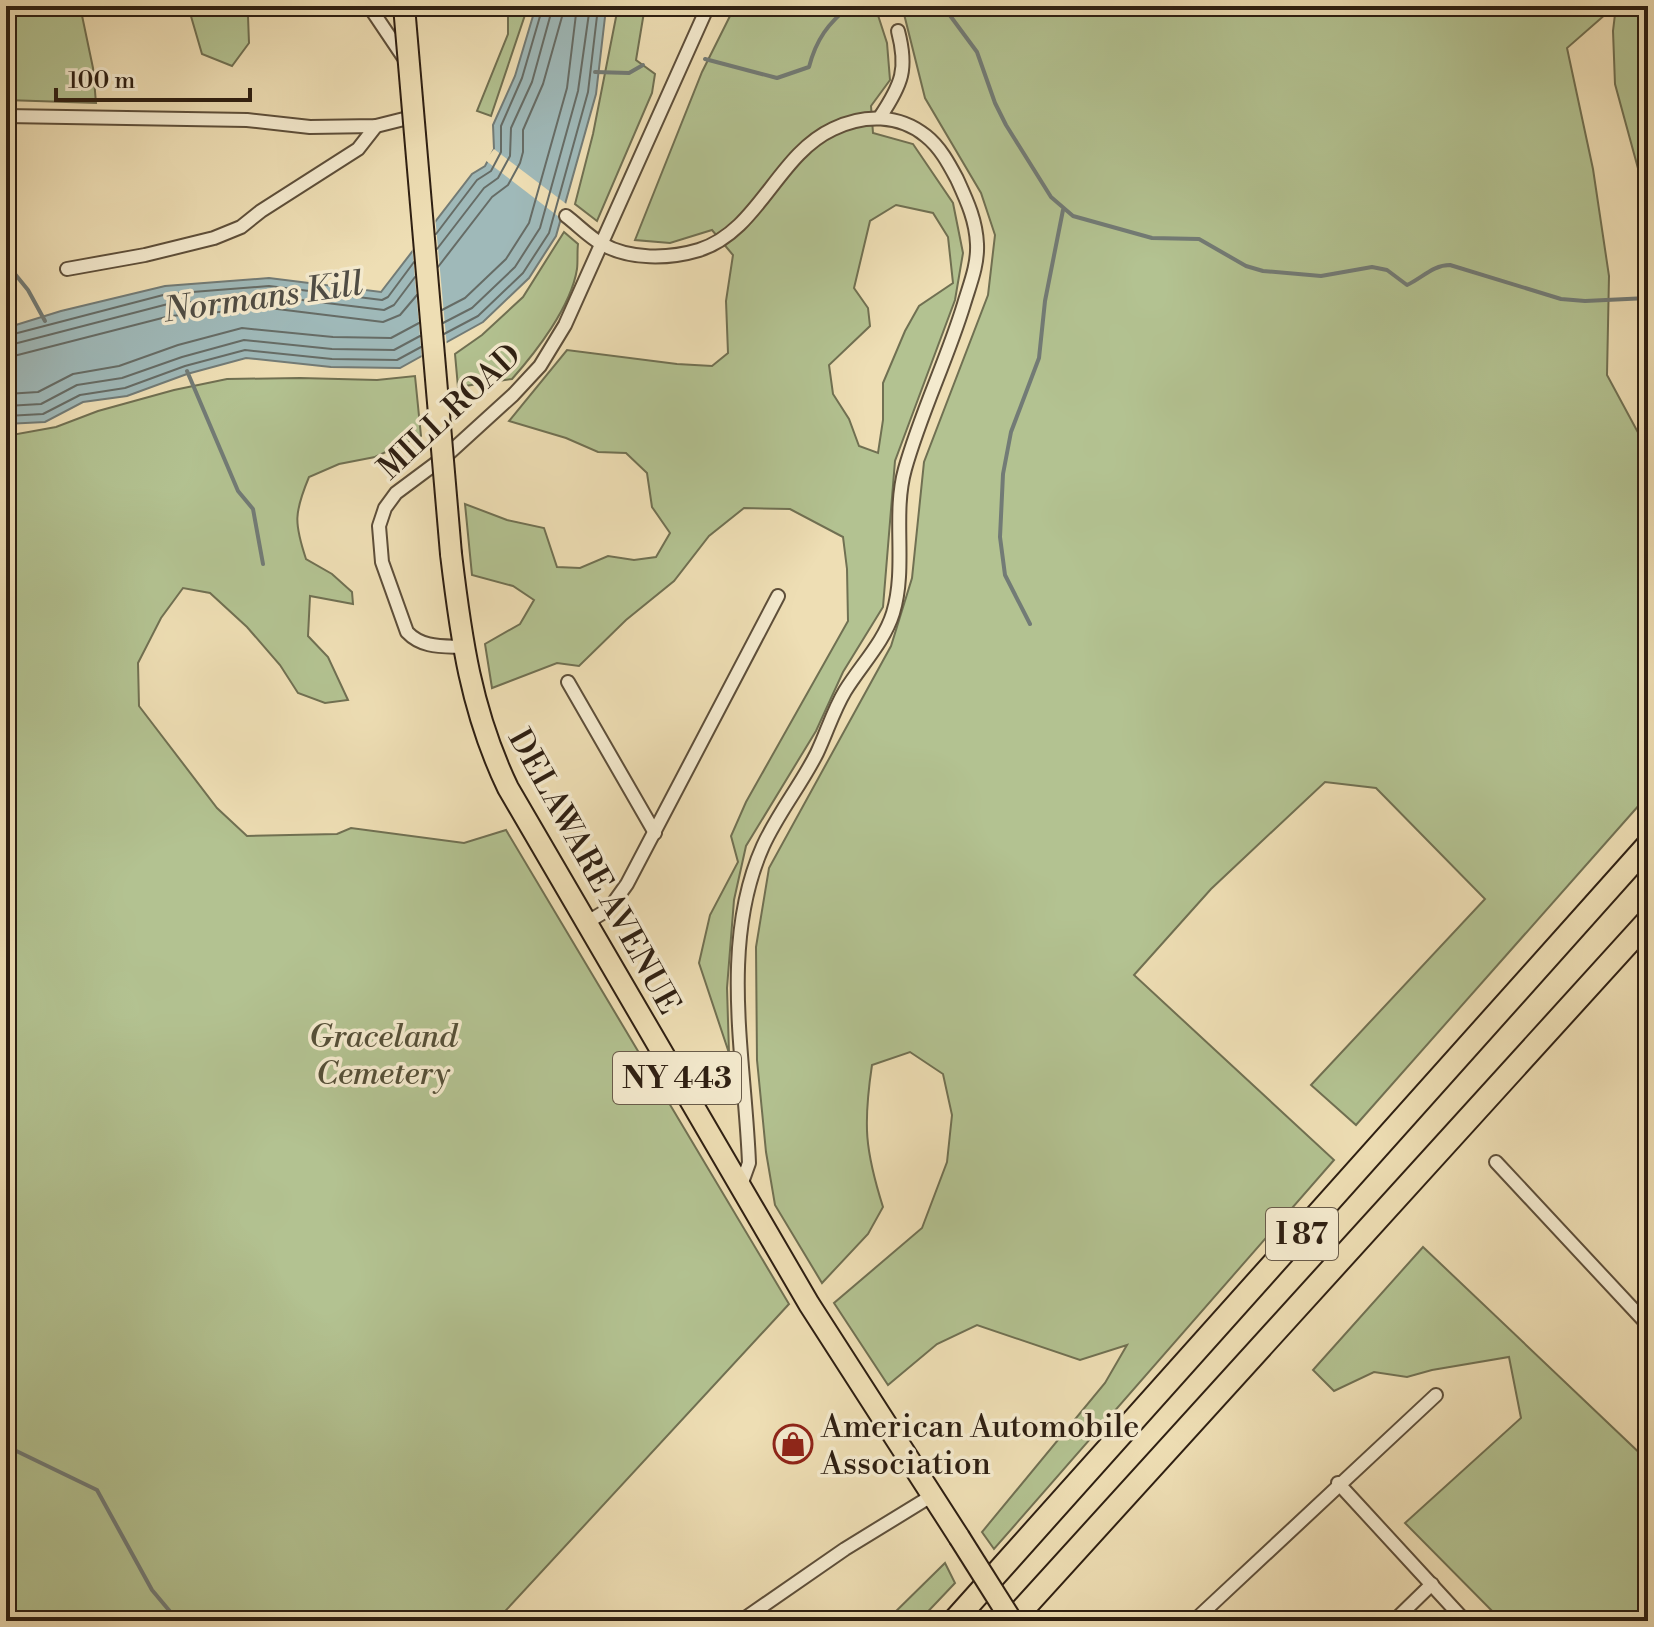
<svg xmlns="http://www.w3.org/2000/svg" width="1654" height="1627" viewBox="0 0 1654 1627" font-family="'Libre Bodoni',serif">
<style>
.green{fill:#b3c291;stroke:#707052;stroke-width:2;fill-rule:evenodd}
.water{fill:#9fb9b9;stroke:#727b76;stroke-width:2}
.pier{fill:#eedeb4}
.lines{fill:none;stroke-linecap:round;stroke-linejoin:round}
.shore{stroke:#666c66;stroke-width:2}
.stream{stroke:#727b76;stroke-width:4}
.minor-casing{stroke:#5e4f3a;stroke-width:16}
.primary-casing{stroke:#2e1f12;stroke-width:24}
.motorway-casing{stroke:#2e1f12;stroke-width:26}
.minor{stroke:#f4eace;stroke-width:12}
.primary{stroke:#eedeb4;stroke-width:20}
.motorway{stroke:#eedeb4;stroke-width:22}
.primary-bridge-casing{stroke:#2e1f12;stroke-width:24;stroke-linecap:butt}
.primary-bridge{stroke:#eedeb4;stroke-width:20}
.labels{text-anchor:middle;stroke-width:7;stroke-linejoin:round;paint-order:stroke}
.shield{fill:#f4eace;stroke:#695c4a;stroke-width:2}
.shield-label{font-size:30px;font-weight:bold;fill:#2e1f12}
.street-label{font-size:32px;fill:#2e1f12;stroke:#f4eace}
.park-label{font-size:32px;font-style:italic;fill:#565038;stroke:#f4eace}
.poi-label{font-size:32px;fill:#2e1f12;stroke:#f4eace;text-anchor:start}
.water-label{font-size:34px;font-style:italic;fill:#504d44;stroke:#f4eace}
</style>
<rect width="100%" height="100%" fill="#eedeb4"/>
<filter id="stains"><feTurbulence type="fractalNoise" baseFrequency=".0025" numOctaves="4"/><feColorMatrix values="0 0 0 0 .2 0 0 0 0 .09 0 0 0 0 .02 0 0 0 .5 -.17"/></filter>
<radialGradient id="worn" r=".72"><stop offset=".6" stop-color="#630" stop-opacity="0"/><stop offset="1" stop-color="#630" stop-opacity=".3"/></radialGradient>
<!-- green -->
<g class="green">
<path d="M6,6H80L93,68L96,103L6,100Z"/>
<path d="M188,6H279L248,16L249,43L232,66L202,54Z"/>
<path d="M508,6H528L491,116L477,111L508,34Z"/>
<path d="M645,6L636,60L655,74L652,93L597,221L575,204L593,134L618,7Z"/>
<path d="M735,6H875L887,43L890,80L871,106L873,133L913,144L953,203L963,253L955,300L895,461L883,607L843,672L816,731L746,846L734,900L727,988L729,1053L699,963L710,915L738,862L731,836L746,802L848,621L847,569L843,537L790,509L744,508L709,536L674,581L626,620L579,666L557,663L492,688L485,644L520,624L534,600L513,586L472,575L465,504L507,520L544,528L557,567L580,568L608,556L634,560L656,557L670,533L652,507L647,473L626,453L598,452L566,438L509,421L567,350L677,364L712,366L728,353L726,301L733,255L712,230L670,243L635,240L702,72ZM896,205L933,213L948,237L953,283L919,306L905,331L883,383V420L878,453L859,446L849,419L833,394L829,365L870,326L868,308L854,288L870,221Z"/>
<path d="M902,6H1615L1567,48L1593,169L1609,276L1607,375L1648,451V795L1356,1125L1311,1085L1485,899L1376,788L1325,782L1211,889L1134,975L1334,1160L994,1549L982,1532L1105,1383L1127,1345L1080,1360L977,1325L937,1344L888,1385L834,1303L922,1228L947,1162L952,1115L943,1074L910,1052L872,1065C863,1125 865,1150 883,1207L868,1234L822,1283L775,1205L766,1152L757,1060L756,947L769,868L891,646L912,578L924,462L988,295L995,235L981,193L925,98Z"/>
<path d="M1616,6H1648V205L1615,84L1613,31Z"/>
<path d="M564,232L578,244C577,252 578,261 577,269C571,307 536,352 512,379L458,387L455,354L482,335L523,297Z"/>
<path d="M415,376L421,436L375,457L339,464L309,477C294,513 294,523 306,559L332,574L352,592L353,604L310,596L308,636L328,657L348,700L325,703L298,693L280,665L247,627L210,593L183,588L161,618L138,663L139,706L217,808L247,836L337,834L351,828L464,843L506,830L789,1304L496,1621H6V436L56,427L98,411L174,390L227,379L300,378L377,380Z"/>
<path d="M1423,1247L1648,1461V1621H1502L1405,1523L1521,1418L1509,1357L1432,1370L1407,1377L1374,1372L1334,1391L1313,1370Z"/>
<path d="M945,1563L955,1583L919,1621H886Z"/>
</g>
<!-- water -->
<path class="water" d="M536,6H609L605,17L596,94L556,236L529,278L483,322L400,368L331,367L246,358L187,374L127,396L83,402L45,422L6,424V328L61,311L165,286L269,278L381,292L472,174L485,166L494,149L493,125L515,76Z"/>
<!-- pier -->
<g class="pier">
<path d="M494,149L569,206L563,220L485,160Z"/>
<path d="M435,215L447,347L422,360L412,245Z"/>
</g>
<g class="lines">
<!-- shore -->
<g class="shore">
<path d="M436,234L477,180L491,171L501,152V126L522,78L543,6"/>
<path d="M437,249L484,188L498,178L510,156L511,128L532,82L553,6"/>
<path d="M438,267L492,197L508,185L520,163L523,152V130L543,84L565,6"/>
<path d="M442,310L465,298L506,259L529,223L567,88L577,6"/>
<path d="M443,323L472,308L515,267L540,228L578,91L590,6"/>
<path d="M444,334L478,316L523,273L549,233L588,92L597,16L601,6"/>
<path d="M6,336L167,294L269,286L382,300L388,297L414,262"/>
<path d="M6,346L168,304L269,296L384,310L394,305L415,277"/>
<path d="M6,358L170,316L269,308L383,322L400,315L417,295"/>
<path d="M6,394L38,392L73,374L119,366L178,345L242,328L333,337L391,338L419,323"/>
<path d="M6,406L41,404L77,385L122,378L182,357L244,340L332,349L394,350L420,336"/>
<path d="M6,416L43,414L80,395L125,388L185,366L245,350L332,359L397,360L421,347"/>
</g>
<!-- stream -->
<g class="stream">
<path d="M943,6L977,52L995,103L1006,125L1051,197L1073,216L1152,238L1199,239L1246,266L1263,271L1321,276L1372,267L1387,270L1407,285C1422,278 1433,265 1450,265L1561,299L1585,301L1648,298"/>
<path d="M705,59L777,78L809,67C816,40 828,23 850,6"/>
<path d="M595,72L629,73L643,65"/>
<path d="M6,263L28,290L45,321"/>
<path d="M187,371L238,491L253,509L263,564"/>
<path d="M1030,624L1005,575L1000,537L1003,474L1011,432L1039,358L1045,301L1063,210"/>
<path d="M6,1446L97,1490L152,1590L178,1621"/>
</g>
<defs>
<g id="minor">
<path d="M369,6L406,61"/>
<path d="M6,116L247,120L310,127L376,126L404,119L415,111"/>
<path d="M880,117C902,84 908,69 898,31"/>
<path d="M566,216C578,225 589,237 602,244C630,260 669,259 699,250C759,231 777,155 833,129C864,114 899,114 926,136C940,147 949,164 957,179C967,201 976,220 977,244C978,265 970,284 964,304C947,360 921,412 905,469C892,515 907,567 893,613C884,642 861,665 845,691C833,711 827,732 817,753C801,785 778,813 763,846C719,944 745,1059 749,1163L740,1188"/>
<path d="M67,269L145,255L214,238L241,227L261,211L358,149L376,126"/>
<path d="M463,647C442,646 422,648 407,632L382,562L379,526L385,508L396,493L447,455L513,395L540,366L565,325L708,6"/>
<path d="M568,682L655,833"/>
<path d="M586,923L609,909L627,884L778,596"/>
<path d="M1496,1162L1648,1325"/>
<path d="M1338,1483L1465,1621"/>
<path d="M741,1621L845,1549L933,1495"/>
<path d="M1194,1621L1436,1395"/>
<path d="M1394,1621L1432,1584"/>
</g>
<path id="primary" d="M451,554C461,638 471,711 508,788L809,1304L959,1537"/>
<g id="motorway">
<path d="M954,1621L1648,845"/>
<path d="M1012,1621L1648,921"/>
</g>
</defs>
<!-- minor casing -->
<use href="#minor" class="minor-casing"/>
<!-- primary casing -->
<use href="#primary" class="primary-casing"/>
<!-- motorway casing -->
<use href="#motorway" class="motorway-casing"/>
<!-- minor -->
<use href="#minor" class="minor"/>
<!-- primary -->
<use href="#primary" class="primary"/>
<!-- motorway -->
<use href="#motorway" class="motorway"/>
<defs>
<g id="primary-bridge">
<path d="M404,6L451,554"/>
<path d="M959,1537L1012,1621"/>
</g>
</defs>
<!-- primary-bridge casing -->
<use href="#primary-bridge" class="primary-bridge-casing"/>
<!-- primary-bridge -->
<use href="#primary-bridge" class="primary-bridge"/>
</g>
<!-- icons -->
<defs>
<symbol id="shop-ring" viewBox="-11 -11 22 22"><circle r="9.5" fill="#f4eace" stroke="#8f2418" stroke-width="1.5"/><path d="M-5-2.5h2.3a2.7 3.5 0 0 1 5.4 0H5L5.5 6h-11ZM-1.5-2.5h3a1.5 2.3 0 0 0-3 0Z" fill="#8f2418"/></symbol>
</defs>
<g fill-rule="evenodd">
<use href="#shop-ring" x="771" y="1422" width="44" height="44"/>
</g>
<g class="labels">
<!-- shield labels -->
<g class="shield">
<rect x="613" y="1052" width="128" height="52" rx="6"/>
<rect x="1266" y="1208" width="72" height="52" rx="6"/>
</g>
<g class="shield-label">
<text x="677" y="1088">NY 443</text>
<text x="1302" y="1244">I 87</text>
</g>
<!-- street labels -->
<g class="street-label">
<text transform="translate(449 411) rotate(-43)" y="11">MILL ROAD</text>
<text transform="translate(595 871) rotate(61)" y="11">DELAWARE AVENUE</text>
</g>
<!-- park labels -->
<g class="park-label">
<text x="383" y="1047">Graceland<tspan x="383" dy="37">Cemetery</tspan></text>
</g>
<!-- poi labels -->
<g class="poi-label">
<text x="821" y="1437">American Automobile<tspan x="821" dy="37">Association</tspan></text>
</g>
<!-- water labels -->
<g class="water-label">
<text transform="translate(263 296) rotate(-8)" y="12">Normans Kill</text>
</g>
</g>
<!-- margin -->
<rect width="1654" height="1627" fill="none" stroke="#eedeb4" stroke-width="32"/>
<rect x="8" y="8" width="1638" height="1611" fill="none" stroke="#2e1f12" stroke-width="4"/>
<rect x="16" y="16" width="1622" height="1595" fill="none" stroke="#2e1f12" stroke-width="2"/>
<!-- scale -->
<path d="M56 88v12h194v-12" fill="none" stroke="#2e1f12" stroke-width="4"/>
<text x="68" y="88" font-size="24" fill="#2e1f12" stroke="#f4eace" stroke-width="6" paint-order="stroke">100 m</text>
<rect width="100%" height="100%" filter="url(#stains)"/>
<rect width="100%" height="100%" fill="url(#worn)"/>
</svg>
